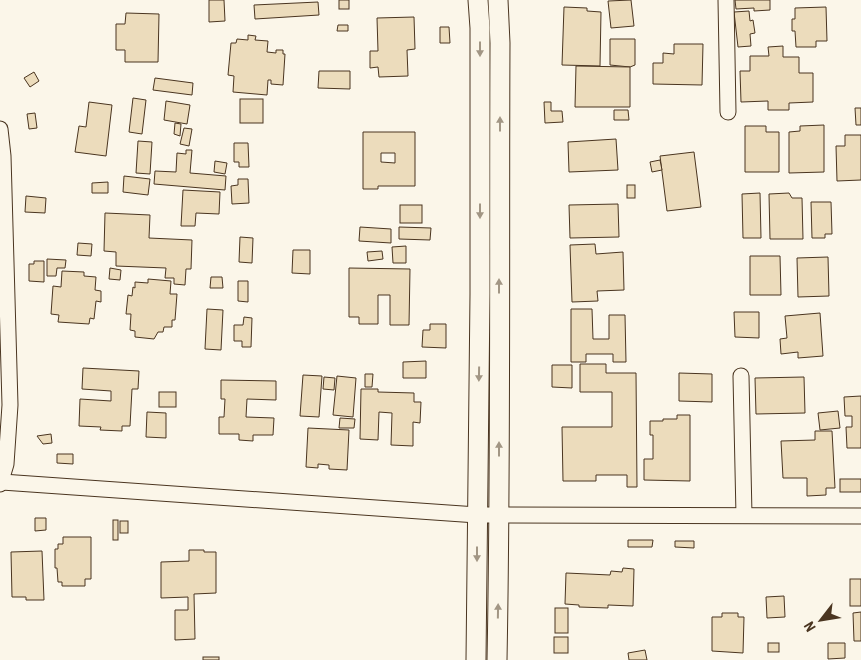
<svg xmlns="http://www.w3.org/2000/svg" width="861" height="660" viewBox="0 0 861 660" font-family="'Roboto Condensed',sans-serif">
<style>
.building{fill:#ecdcbc;stroke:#4a3520;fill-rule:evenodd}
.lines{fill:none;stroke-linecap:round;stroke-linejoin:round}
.minor-casing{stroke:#4a3520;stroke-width:17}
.tertiary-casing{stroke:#4a3520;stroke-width:21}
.minor{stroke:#fbf6e9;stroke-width:15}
.tertiary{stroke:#fbf6e9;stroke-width:19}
.oneway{fill:#a29684}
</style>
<rect width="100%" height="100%" fill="#fbf6e9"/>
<!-- building -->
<g class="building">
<path d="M209,0H224L225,21L209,22Z"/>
<rect x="339" y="0" width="10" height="9"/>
<path d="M631,0L634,26L611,28L608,1Z"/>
<path d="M735,0H770V10L754,11V8L736,9Z"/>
<path d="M318,2L319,15L255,19L254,5Z"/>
<path d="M564,7L587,8V11L601,12L600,66L562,65Z"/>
<path d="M826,7L827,41H816V47H796L795,31H792V19H795V8Z"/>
<path d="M749,11L750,21L753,20L755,33L750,34L751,46L738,47L734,12Z"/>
<path d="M126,13L159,14L158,62H125V50H116V24H125Z"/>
<path d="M414,17L415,49L407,50L408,76L379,77L378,67L370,68V51H378L377,18Z"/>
<path d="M338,25H348V31H337Z"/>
<path d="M440,27H449L450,43H440Z"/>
<path d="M248,35L256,36L255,40L268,41L267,52L276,53V50H283V54H285L283,85L271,84V80H268L267,95L233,92L234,76L228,75L231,43H236L237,39L248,40Z"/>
<path d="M610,39H635V65L630,67L610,65Z"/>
<path d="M674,44H703L702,85L653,84V63H663V53L674,54Z"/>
<path d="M783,46V57H799V73H813V102L789,103V110H768V101L741,102L740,71H750V56H769L768,47Z"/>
<path d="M576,66L630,67V107H575Z"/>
<path d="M319,71H350V89L318,88Z"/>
<path d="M34,72L39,81L30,87L24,78Z"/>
<path d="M155,78L193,83L192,95L153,90Z"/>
<path d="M133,98L146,100L142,134L129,132Z"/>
<rect x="240" y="99" width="23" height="24"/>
<path d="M166,101L190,105L187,124L164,120Z"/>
<path d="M89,102L112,105L106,156L75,152L79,126L86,127Z"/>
<path d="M544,102H551V111H562L563,122L545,123Z"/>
<path d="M855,108H861V125H856Z"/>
<path d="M614,110H628L629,120H614Z"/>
<path d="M35,113L37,128L29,129L27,114Z"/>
<path d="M175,123L181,124L180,136L174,134Z"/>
<path d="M824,125V172L789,173V132L800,131V126Z"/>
<path d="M745,126H766V132H779V172H745Z"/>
<path d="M184,128L192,129L189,146L180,144Z"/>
<path d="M363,132H415V186H378V189H363ZM381,153H395V163L381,162Z"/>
<path d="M845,135H861V180L837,181L836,146H845Z"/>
<path d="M616,139L618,170L569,172L568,142Z"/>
<path d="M138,141L152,142L150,174L136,173Z"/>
<path d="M234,143H248L249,167H239V162H234Z"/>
<path d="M186,150H192L190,173L226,176L225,190L154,184L155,171L176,172L177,153L186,154Z"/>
<path d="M694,152L701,207L667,211L660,156Z"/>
<path d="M660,160L662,170L652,172L650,162Z"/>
<path d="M215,161L227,163L225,174L214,172Z"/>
<path d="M124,176L150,179L148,195L123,192Z"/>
<path d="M238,179H248L249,203L232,204L231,186L238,185Z"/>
<path d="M108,182V193H92V183Z"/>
<rect x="627" y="185" width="8" height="13"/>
<path d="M183,190L220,192L219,214L196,213L195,226H181Z"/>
<path d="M760,193L761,238H743L742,194Z"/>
<path d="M789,193L792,198H802L803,239H770L769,194Z"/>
<path d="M26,196L46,198L45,213L25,212Z"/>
<path d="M811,202H831L832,234H825V238H812Z"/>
<path d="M618,204L619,237L570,238L569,205Z"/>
<rect x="400" y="205" width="22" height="18"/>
<path d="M105,213L150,215L149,238L192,240L191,269H186L185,285L174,284V278H165L166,268L116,266V252L104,251Z"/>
<path d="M360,227L391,229V243L359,241Z"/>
<path d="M399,227L431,228L430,240L399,239Z"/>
<path d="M240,237L253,238L252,263L239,262Z"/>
<path d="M78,243L92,244L91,256L77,255Z"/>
<path d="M595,244L596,254L623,252L624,290L597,291L598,301L572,302L570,245Z"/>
<path d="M406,246V263H393L392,247Z"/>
<path d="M293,250H310V274L292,273Z"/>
<path d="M382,251L383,259L368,261L367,252Z"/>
<path d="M750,256H780L781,295H750Z"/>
<path d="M828,257L829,296L798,297L797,258Z"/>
<path d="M47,259L66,260L65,268H57L56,276H47Z"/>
<path d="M34,261H44V282L29,281V264H34Z"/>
<path d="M110,268L121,270L120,280L109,279Z"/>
<path d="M349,268L410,269L409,325H390V295H378V324H359V317H349Z"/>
<path d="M62,271L84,272V276L96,277L95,290L101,291V302L96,301L94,319L90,318L89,324L58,322L59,315L51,314L53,286L61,287Z"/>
<path d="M211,277H222L223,288H210Z"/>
<path d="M148,279L171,281L170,294H177L175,320H172V327H164L163,332H158L154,339L135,337V331L130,330L131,314H126L128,295L132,296L133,287L135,288V282L148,283Z"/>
<path d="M238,281H248V302L238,301Z"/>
<path d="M207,309L223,310L221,350L205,349Z"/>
<path d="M571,309H592L593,339H609V315H625L626,362H613V354H586V362H571Z"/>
<path d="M734,312H759V338L735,337Z"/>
<path d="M820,313L823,356L798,358V352L781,354L780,339L787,338L785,316Z"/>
<path d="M244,317L252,318L251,347H242V341H234V325H243Z"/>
<path d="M430,324H446V348L422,347L423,330H430Z"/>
<path d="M426,361V378H403V362Z"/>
<path d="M580,364H606V373H636L637,487H627V475H596V481H563L562,427H612V392H580Z"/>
<path d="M552,365H572V388L552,387Z"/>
<path d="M83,368L139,371L138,389H132L130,426H122V431L100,430L101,427L79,426L80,399L111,401V391L82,389Z"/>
<path d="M679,373L712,374V402L679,401Z"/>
<path d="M365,374H373L372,387H365Z"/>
<path d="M303,375L322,376L319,417L300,416Z"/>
<path d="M337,376L356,378L353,417L333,415Z"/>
<path d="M324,377L335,378L334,390L323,389Z"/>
<path d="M804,377L805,413L756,414L755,378Z"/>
<path d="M221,380L276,381V400L247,399L246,417L274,418L273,435H253V441L239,440V434H219V417H224L225,399H221Z"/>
<path d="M361,389H378V392L414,393V402H421L420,423L413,422V446L391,445L392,413L379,412L378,440L360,439Z"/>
<rect x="159" y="392" width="17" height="15"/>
<path d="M861,396V448H847L846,427H852V416H845L844,397Z"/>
<path d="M838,411L840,428L820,430L818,413Z"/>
<path d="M147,412L166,413V438L146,437Z"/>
<path d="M677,415H690V481L644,480V459H653V435H650V421H663V419H677Z"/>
<path d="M340,418L355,419L354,428H339Z"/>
<path d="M308,428L349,430L347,470L329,469V465L318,464V468L306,467Z"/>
<path d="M815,431H832L835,488H826V495L807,496V478H783L781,441L815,440Z"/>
<path d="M51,434L52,443L43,444L37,436Z"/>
<path d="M57,454H73V464L57,463Z"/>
<rect x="840" y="479" width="21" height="13"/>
<path d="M35,518H46V530L35,531Z"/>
<rect x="113" y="520" width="5" height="20"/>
<rect x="120" y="521" width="8" height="12"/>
<path d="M63,537H91V579H85V586H62V582H58L57,568H55V549H58V544H63Z"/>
<path d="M628,540H653L652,547H628Z"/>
<path d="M675,541H694V548L675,547Z"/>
<path d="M189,550H204V552H216V593L194,594L195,639L175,640V610H188V597L161,598V562L189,561Z"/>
<path d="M42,551L44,600H26V597H12L11,552Z"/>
<path d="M623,568L634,569L633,606L608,605V608L579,607V605L565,604L566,573L610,575L611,571L622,572Z"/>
<rect x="850" y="579" width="11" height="27"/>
<path d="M784,596L785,617L767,618L766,597Z"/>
<rect x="555" y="608" width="13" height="25"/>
<path d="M861,612V641H854L853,613Z"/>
<path d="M722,613H738V617H744L743,653L712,651V617H722Z"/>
<rect x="554" y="637" width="14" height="16"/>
<rect x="768" y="643" width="11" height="9"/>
<path d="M828,643H845V658L828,659Z"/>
<path d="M645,650L647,660H629L628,653Z"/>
<rect x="203" y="657" width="16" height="3"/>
</g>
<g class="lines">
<defs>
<g id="minor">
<path d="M726,0L728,112"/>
<path d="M0,129L3,156L10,405L6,464L0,484"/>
<path d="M741,376L744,515"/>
<path d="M2,482L477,515L861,516"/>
</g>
<g id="tertiary">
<path d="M476,660L480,294V28L478,0"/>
<path d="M497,660C501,454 499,249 500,43L498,0"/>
</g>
</defs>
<!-- minor casing -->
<use href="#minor" class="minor-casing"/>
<!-- tertiary casing -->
<use href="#tertiary" class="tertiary-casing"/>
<!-- minor -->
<use href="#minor" class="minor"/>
<!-- tertiary -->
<use href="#tertiary" class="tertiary"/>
</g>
<!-- one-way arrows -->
<defs><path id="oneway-solid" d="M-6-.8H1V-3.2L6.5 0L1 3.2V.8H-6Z" transform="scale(1.25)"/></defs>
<g class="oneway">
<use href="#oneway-solid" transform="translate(480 49) rotate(90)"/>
<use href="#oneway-solid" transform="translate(500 124) rotate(-90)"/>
<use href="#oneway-solid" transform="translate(480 211) rotate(90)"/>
<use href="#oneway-solid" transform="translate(499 286) rotate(-90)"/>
<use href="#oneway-solid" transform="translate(479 374) rotate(91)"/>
<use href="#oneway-solid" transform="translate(499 449) rotate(-90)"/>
<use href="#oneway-solid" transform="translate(477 554) rotate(90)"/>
<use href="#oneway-solid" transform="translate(498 611) rotate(-89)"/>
</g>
<!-- north arrow -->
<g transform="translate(821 620) rotate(239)" stroke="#fbf6e9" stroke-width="4" paint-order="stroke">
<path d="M0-4L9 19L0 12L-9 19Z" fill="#4a3520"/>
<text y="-8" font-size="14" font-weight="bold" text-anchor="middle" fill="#4a3520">N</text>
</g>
</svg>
